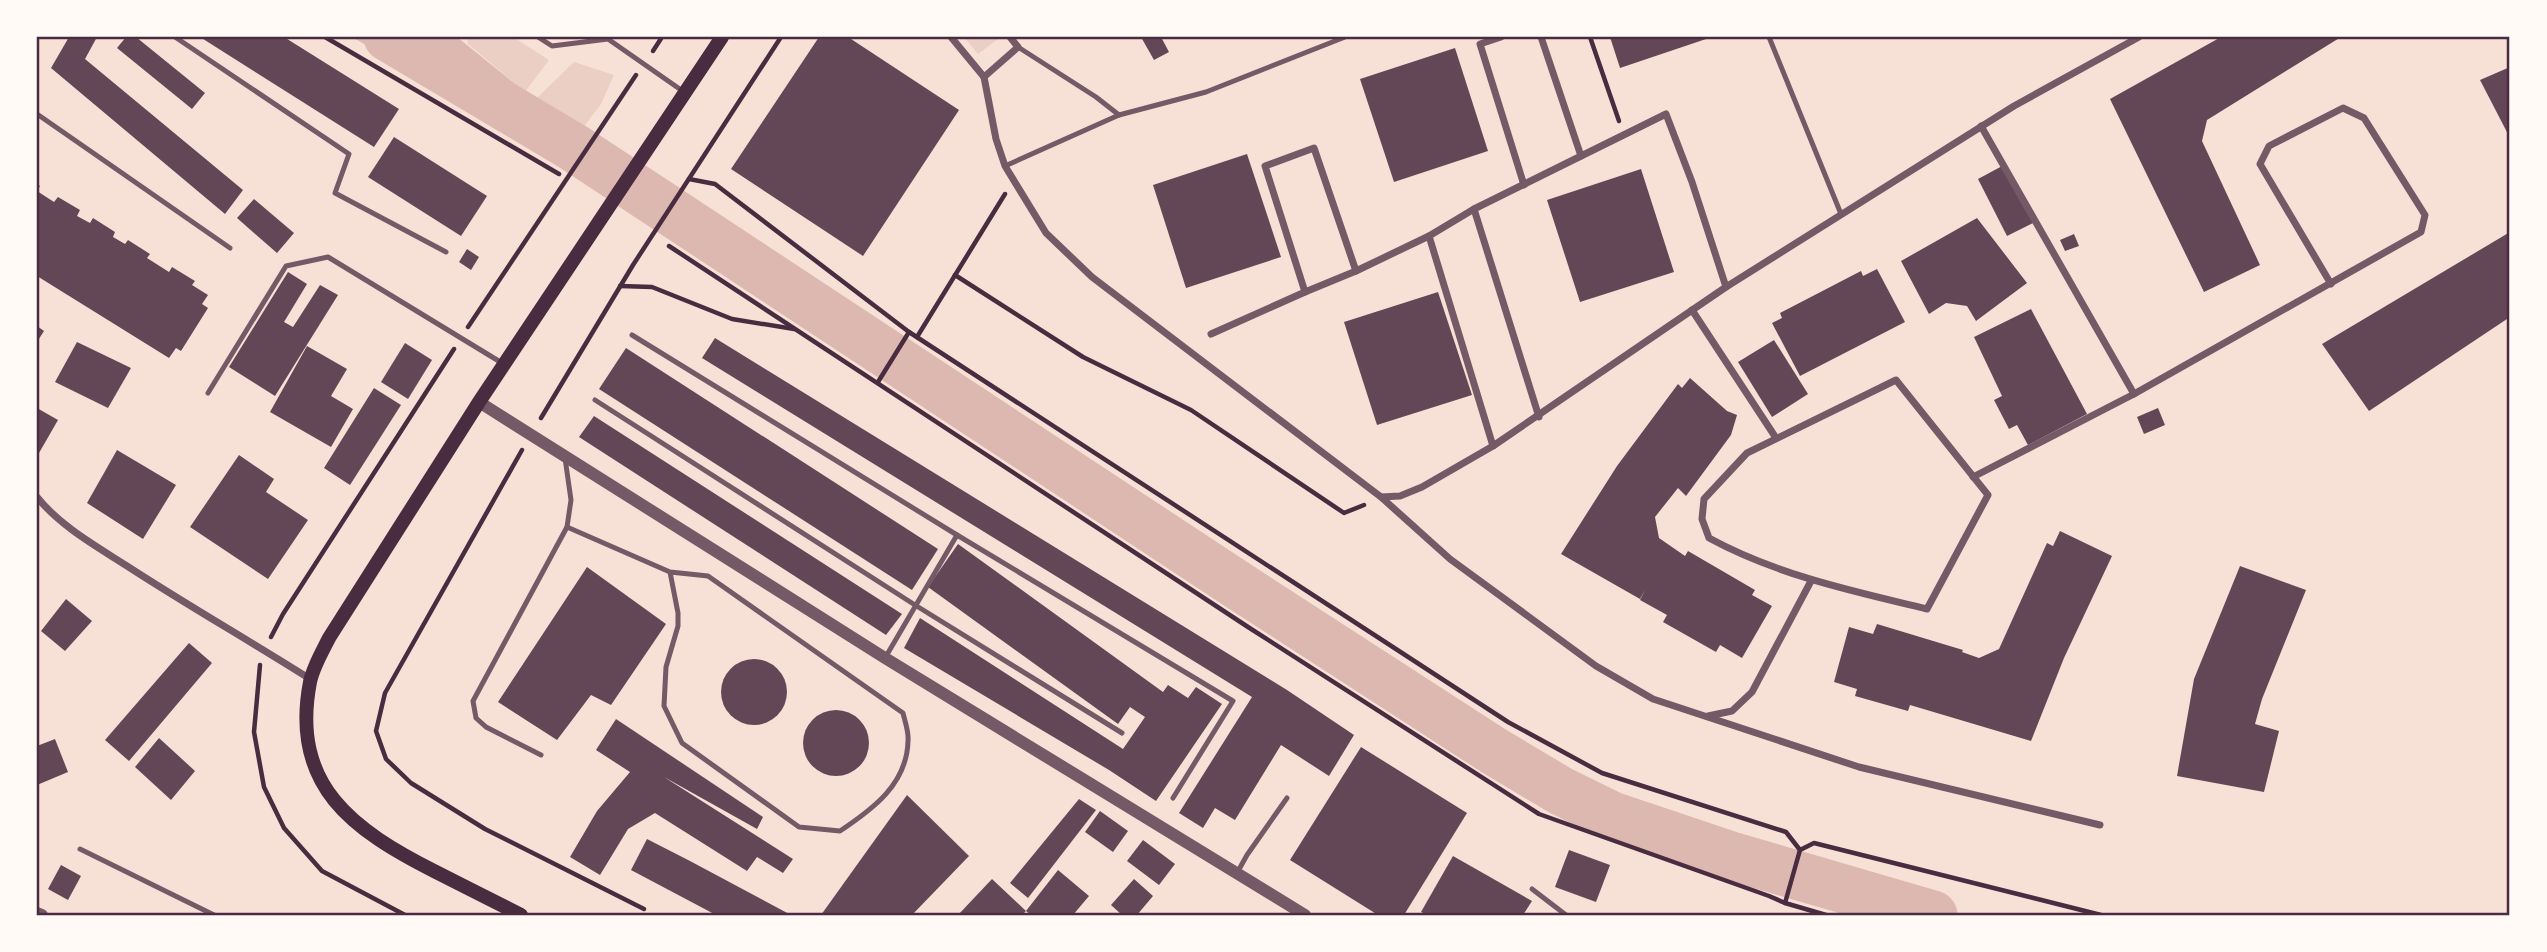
<svg xmlns="http://www.w3.org/2000/svg" width="2547" height="952" viewBox="0 0 2547 952" font-family="Lato,sans-serif">
<style>
.green{fill:#ebcfc5}
.water{fill:#dcb8b0}
.lines{fill:none;stroke-linecap:round;stroke-linejoin:round}
.river{stroke:#dcb8b0;stroke-width:49}
.building{fill:#644757}
.path{stroke:#4a2c40;stroke-width:4.5}
.service{stroke:#755966;stroke-width:5}
.minor{stroke:#755966;stroke-width:7}
.tertiary{stroke:#755966;stroke-width:12}
.secondary{stroke:#4a2c40;stroke-width:14}
.neatline{fill:none;stroke:#4a2c40;stroke-width:2.5}
</style>
<rect width="100%" height="100%" fill="#f7e1d7"/>
<!-- green -->
<g class="green">
<path d="M467,37H513L549,60L525,92L468,44Z"/>
<path d="M964,37H997L998,39L978,54Z"/>
<path d="M574,62L614,75L601,104L582,129L545,108L535,100Z"/>
</g>
<!-- water -->
<path class="water" d="M352,37H457L545,108L523,143L439,87Z"/>
<g class="lines">
<!-- river -->
<path class="river" d="M388,37L573,147L1239,586L1494,751L1561,791L1612,816L1731,856L1933,915"/>
</g>
<!-- building -->
<g class="building">
<path d="M69,37H97L85,59L243,190L225,214L51,68Z"/>
<path d="M126,37H136L205,93L192,109L117,48Z"/>
<path d="M200,37H284L399,109L374,147Z"/>
<path d="M819,37H848L959,110L863,256L731,169Z"/>
<path d="M1141,37H1161L1169,52L1154,60Z"/>
<path d="M1610,37H1712L1620,68Z"/>
<path d="M2221,37H2341L2207,120L2202,141L2260,265L2204,292L2110,99Z"/>
<path d="M1455,48L1488,151L1394,182L1360,79Z"/>
<path d="M2510,67V138L2480,80Z"/>
<path d="M394,137L487,196L461,236L368,177Z"/>
<path d="M1247,154L1281,257L1186,288L1153,185Z"/>
<path d="M2004,165L2033,223L2007,236L1978,179Z"/>
<path d="M1641,169L1674,272L1580,302L1547,200Z"/>
<path d="M37,184L40,186L37,191L54,202L58,197L80,210L77,216L90,223L93,218L115,232L113,237L125,244L128,240L150,254L147,258L169,272L172,267L195,281L192,285L208,295L202,304L208,308L181,351L176,348L169,358L37,276Z"/>
<path d="M254,199L294,233L277,253L237,218Z"/>
<path d="M1977,218L2027,283L1976,321L1967,306L1946,303L1929,314L1901,261Z"/>
<path d="M2510,232V317L2369,411L2322,344Z"/>
<path d="M2074,234L2079,246L2065,251L2060,240Z"/>
<path d="M467,249L479,257L471,270L459,262Z"/>
<path d="M1877,269L1905,322L1800,376L1772,323L1782,318L1780,313L1861,271L1863,276Z"/>
<path d="M288,272L307,284L284,322L293,327L320,285L338,295L275,396L229,367Z"/>
<path d="M1438,292L1472,395L1377,425L1344,322Z"/>
<path d="M2031,309L2087,414L2028,445L2017,425L2009,429L1994,400L2002,396L1974,337Z"/>
<path d="M37,326L44,331L37,342Z"/>
<path d="M715,338L1287,690L1354,735L1329,776L1281,745L1235,820L1215,808L1203,828L1179,813L1252,697L702,358Z"/>
<path d="M1774,340L1808,394L1772,417L1738,362Z"/>
<path d="M77,342L131,368L108,408L55,382Z"/>
<path d="M405,343L432,360L408,399L381,382Z"/>
<path d="M307,346L347,369L331,396L353,409L331,447L270,412Z"/>
<path d="M626,348L938,549L912,590L599,389Z"/>
<path d="M1690,378L1727,411L1737,415L1731,435L1686,496L1678,488L1655,517L1659,538L1685,556L1688,551L1755,590L1752,595L1772,606L1742,658L1720,645L1716,652L1663,622L1667,615L1640,600L1645,590L1640,599L1561,554L1617,466L1678,384L1682,388Z"/>
<path d="M374,388L401,405L350,485L324,468Z"/>
<path d="M37,408L58,420L39,453L37,451Z"/>
<path d="M2158,408L2165,425L2144,434L2137,417Z"/>
<path d="M594,416L902,614L886,635L579,437Z"/>
<path d="M117,450L176,485L143,539L87,503Z"/>
<path d="M239,455L274,479L266,492L308,520L268,579L190,527Z"/>
<path d="M2060,531L2112,556L2064,658L2031,741L1910,705L1908,711L1855,696L1857,689L1834,682L1849,627L1873,634L1877,624L1963,650L1962,652L1979,658L1999,649L2047,543L2053,546Z"/>
<path d="M958,544L1163,692L1168,685L1188,698L1196,687L1222,704L1156,801L1109,770L904,648L920,618L1123,749L1145,717L1130,707L1118,724L928,587Z"/>
<path d="M2240,566L2306,590L2262,699L2255,724L2279,731L2264,792L2177,776L2194,679Z"/>
<path d="M587,567L666,624L611,705L591,695L557,740L498,702Z"/>
<path d="M66,599L92,621L65,651L41,631Z"/>
<path d="M189,643L212,663L129,761L105,740Z"/>
<circle cx="754" cy="692" r="33"/>
<circle cx="836" cy="743" r="33"/>
<path d="M616,719L763,817L757,829L664,777L793,859L783,873L757,857L747,871L655,813L628,829L600,875L570,857L597,811L630,772L596,750Z"/>
<path d="M159,738L195,771L171,800L135,767Z"/>
<path d="M55,739L68,772L37,785V746Z"/>
<path d="M1361,747L1467,813L1404,915H1378L1290,860Z"/>
<path d="M907,795L969,856L912,915H821Z"/>
<path d="M1079,799L1096,810L1028,898L1010,883Z"/>
<path d="M1100,811L1128,831L1113,852L1085,832Z"/>
<path d="M647,839L690,861L791,915H716L631,870Z"/>
<path d="M1143,840L1175,864L1159,885L1127,861Z"/>
<path d="M1569,850L1610,865L1596,902L1555,887Z"/>
<path d="M1453,856L1532,901L1523,915H1428L1421,912Z"/>
<path d="M61,865L81,876L68,900L48,889Z"/>
<path d="M1058,870L1089,896L1073,915H1031L1026,911Z"/>
<path d="M992,879L1026,911L1022,915H958Z"/>
<path d="M1134,879L1153,896L1137,915H1122L1111,905Z"/>
</g>
<g class="lines">
<!-- path -->
<g class="path">
<path d="M325,37L559,174"/>
<path d="M1590,37L1619,121"/>
<path d="M653,51L662,37"/>
<path d="M689,179L715,184L909,332L1508,722L1602,773L1786,832L1800,850L1814,843L2101,915"/>
<path d="M669,246L1248,627L1539,814L1769,896L1785,903L1826,915"/>
<path d="M955,275L1083,357L1191,410L1344,513L1364,505"/>
<path d="M620,286L652,287L732,319L794,329"/>
<path d="M468,327L636,75"/>
<path d="M917,337L1005,194"/>
<path d="M878,382L909,332"/>
<path d="M541,418L633,265L781,37"/>
<path d="M522,450L385,693L376,731L386,759L411,783L485,829L644,909"/>
<path d="M271,637L283,614L454,349"/>
<path d="M260,665L254,732L264,787L284,828L322,871L405,915"/>
<path d="M1785,903L1800,850"/>
</g>
<!-- service -->
<g class="service">
<path d="M175,37L349,154L335,193L446,252"/>
<path d="M538,37L552,46L608,39"/>
<path d="M609,37L608,39L684,92"/>
<path d="M1769,37L1841,214"/>
<path d="M1018,47L1096,97L1119,115"/>
<path d="M37,114L230,248"/>
<path d="M1005,166L1119,115L1206,92L1345,37"/>
<path d="M632,335L957,535"/>
<path d="M208,393L286,266L328,257L502,363"/>
<path d="M595,400L915,605L1122,733"/>
<path d="M567,527L670,572L708,576L903,713C905,722 909,732 908,741C907,784 873,809 840,831L799,827L682,743L664,706L666,667L678,626V613L670,572"/>
<path d="M885,658L957,535L1233,701L1173,798"/>
<path d="M541,755L486,727L476,718L473,701L567,527L571,500L565,458"/>
<path d="M80,849L214,915"/>
<path d="M1237,873L1247,855L1287,798"/>
<path d="M1532,889L1566,915"/>
</g>
<!-- minor -->
<g class="minor">
<path d="M951,37L984,77L996,139L1005,166L1046,233L1092,277L1381,497L1400,496L1422,487L1493,446L1726,287L2014,106L2139,37"/>
<path d="M1501,37L1480,44L1524,185"/>
<path d="M1541,37L1581,156"/>
<path d="M984,77L1018,47L1010,37"/>
<path d="M1981,126L2134,394"/>
<path d="M1429,236L1493,446"/>
<path d="M1305,292L1356,271"/>
<path d="M1692,310L1776,438"/>
<path d="M1211,334L1305,292L1265,166L1314,148L1356,271L1429,236L1474,209"/>
<path d="M1896,380L1988,495L1927,609C1852,591 1777,575 1709,538L1702,519L1704,499L1747,453Z"/>
<path d="M1539,417L1474,209L1666,114L1692,182L1726,287"/>
<path d="M1973,477L2134,394L2421,232L2425,215L2364,118L2343,108L2269,146L2260,164L2331,284"/>
<path d="M37,497C60,526 96,546 127,566C187,605 250,641 310,679"/>
<path d="M1381,497L1450,559L1596,666L1653,699L1859,767L2100,825"/>
<path d="M1708,716L1732,711L1752,692L1811,581"/>
</g>
<!-- tertiary -->
<g class="tertiary">
<path d="M479,402L885,658L1305,915"/>
<path d="M37,913L42,915"/>
</g>
<!-- secondary -->
<path class="secondary" d="M521,915C493,901 464,886 436,872C353,830 290,786 310,682C313,667 322,652 329,638L479,402L722,37"/>
</g>
<!-- border -->
<rect width="2547" height="952" fill="none" stroke="#fffaf5" stroke-width="77"/>
<rect x="38" y="38" width="2470" height="876" class="neatline"/>
</svg>
